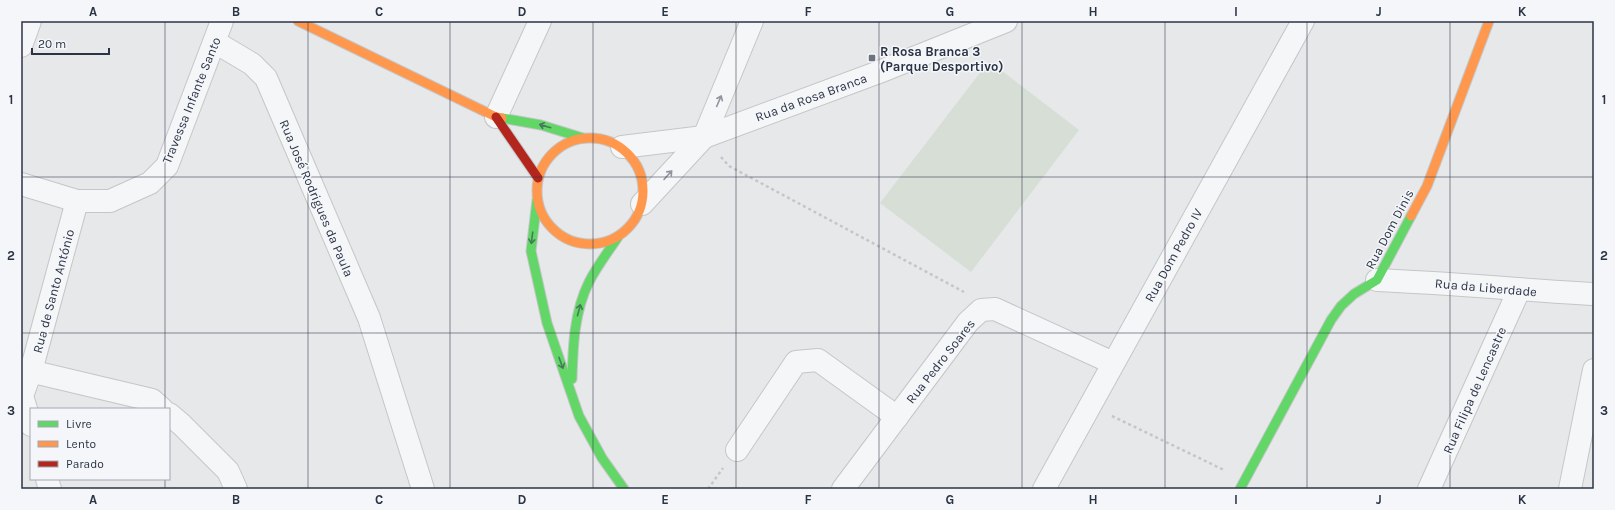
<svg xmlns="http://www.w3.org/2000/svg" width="1615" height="510" viewBox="0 0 1615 510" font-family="Karla,sans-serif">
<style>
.green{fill:#d6ded6}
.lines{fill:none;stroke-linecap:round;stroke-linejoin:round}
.street-casing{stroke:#c4c6c8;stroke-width:24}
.fast-casing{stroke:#c4c6c8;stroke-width:11}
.slow-casing{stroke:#c4c6c8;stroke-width:11}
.jam-casing{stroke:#c4c6c8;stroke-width:11}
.path{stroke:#c5c6ca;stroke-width:2.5;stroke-dasharray:3 3;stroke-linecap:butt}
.street{stroke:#f5f6f7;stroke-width:22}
.fast{stroke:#63d668;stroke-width:9}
.slow{stroke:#ff974d;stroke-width:9}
.jam{stroke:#b3261e;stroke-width:9}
.oneway{stroke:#90959e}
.oneway2{stroke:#447d55}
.grid{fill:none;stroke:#2b3445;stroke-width:1;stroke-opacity:0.55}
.poi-dot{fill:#6c737f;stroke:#f4f6f9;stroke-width:1.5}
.labels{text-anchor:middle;stroke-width:3;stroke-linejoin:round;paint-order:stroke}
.poi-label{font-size:13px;font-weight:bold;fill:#2b3445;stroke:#f4f6f9;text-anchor:start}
.street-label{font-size:13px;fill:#2b3445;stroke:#f4f6f9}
.neatline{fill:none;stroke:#2b3445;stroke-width:1.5}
.grid-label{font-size:13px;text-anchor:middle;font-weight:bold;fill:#2b3445}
</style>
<rect width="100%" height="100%" fill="#e6e8ea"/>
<!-- green -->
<path class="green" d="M989,61L1079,130L971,272L880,203Z"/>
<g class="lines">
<defs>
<g id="street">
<path d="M215,42L252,64L266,78L369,318L423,489"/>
<path d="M21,46L30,21"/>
<path d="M496,117L540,21"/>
<path d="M622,147L704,137L879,72L1006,21"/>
<path d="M21,184L77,201H110L150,183L167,166L222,21"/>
<path d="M642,204L704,137L752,21"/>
<path d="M1377,280C1449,283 1522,290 1594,294"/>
<path d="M21,369L152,400L162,409"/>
<path d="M169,414L182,425L228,471L236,489"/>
<path d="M31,425L22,396L31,371L77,201"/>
<path d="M737,450L796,362L818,360L897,417"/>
<path d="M47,479L50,489"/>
<path d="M843,489L968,322L981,310L995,309L1113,363"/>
<path d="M1044,489L1303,21"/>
<path d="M1429,489L1519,290"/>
<path d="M1570,489L1594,370"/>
</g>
<g id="fast">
<path d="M502,118L541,125L583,138"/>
<path d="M537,200L531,251L547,323L579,416L602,458L624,489"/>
<path d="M572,379C573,346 574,312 589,282C597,266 608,252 618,237"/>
<path d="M1240,489L1331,320L1341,306L1354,294L1377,280L1411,216"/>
</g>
<g id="slow">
<path d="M298,21L496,117L502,118"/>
<circle cx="590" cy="191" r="53"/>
<path d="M1411,216L1427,186L1489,21"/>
</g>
<path id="jam" d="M496,117L538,178"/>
</defs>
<!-- street casing -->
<use href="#street" class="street-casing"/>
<!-- fast casing -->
<use href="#fast" class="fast-casing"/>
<!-- slow casing -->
<use href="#slow" class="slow-casing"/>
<!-- jam casing -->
<use href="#jam" class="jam-casing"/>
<!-- path -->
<g class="path">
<path d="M721,157L729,166L964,292"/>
<path d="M1112,416L1224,470"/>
<path d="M708,489L723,468"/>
</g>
<!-- street -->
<use href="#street" class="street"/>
<!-- fast -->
<use href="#fast" class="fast"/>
<!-- slow -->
<use href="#slow" class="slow"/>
<!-- jam -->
<use href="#jam" class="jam"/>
</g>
<!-- one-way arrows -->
<defs><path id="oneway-shaft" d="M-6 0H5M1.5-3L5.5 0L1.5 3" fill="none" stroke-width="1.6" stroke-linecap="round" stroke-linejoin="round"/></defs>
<g class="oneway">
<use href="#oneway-shaft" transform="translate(719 101) rotate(-67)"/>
<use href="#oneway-shaft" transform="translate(668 175) rotate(-48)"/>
</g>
<g class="oneway2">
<use href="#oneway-shaft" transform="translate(545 126) rotate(-164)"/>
<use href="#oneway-shaft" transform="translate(532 238) rotate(97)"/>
<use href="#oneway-shaft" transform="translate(579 310) rotate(-75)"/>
<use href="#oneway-shaft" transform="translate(561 363) rotate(70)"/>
</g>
<!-- grid -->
<path class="grid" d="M165,21V409M308,21V489M450,21V489M593,21V489M736,21V489M879,21V489M1022,21V489M1165,21V489M1307,21V489M1450,21V489M21,177H1594M21,333H1594M165,479V489"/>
<!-- markers -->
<rect class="poi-dot" x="868" y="54" width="8" height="8" rx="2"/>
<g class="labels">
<!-- poi labels -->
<g class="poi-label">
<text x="880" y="56">R Rosa Branca 3<tspan x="880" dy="15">(Parque Desportivo)</tspan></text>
</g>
<!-- street labels -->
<g class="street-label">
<text transform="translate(811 97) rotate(-20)" y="5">Rua da Rosa Branca</text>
<text transform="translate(191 100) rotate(-68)" y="5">Travessa Infante Santo</text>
<text transform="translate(317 198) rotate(67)" y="5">Rua José Rodrigues da Paula</text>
<text transform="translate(1389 229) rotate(-62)" y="5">Rua Dom Dinis</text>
<text transform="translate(1173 255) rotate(-61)" y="5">Rua Dom Pedro IV</text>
<text transform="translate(1486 287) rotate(5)" y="5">Rua da Liberdade</text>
<text transform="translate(53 291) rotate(-75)" y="5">Rua de Santo António</text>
<text transform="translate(940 361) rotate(-52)" y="5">Rua Pedro Soares</text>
<text transform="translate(1474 390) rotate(-66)" y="5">Rua Filipa de Lencastre</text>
</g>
</g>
<!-- border -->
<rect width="1615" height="510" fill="none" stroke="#f4f6f9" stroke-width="44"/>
<!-- legend -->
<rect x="30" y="408" width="140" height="72" fill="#f4f6f9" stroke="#a4a8b1"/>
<rect x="38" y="421" width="20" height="6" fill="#63d668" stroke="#a4a8b1"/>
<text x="66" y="428" font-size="12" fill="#2b3445">Livre</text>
<rect x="38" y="441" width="20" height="6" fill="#ff974d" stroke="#a4a8b1"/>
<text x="66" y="448" font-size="12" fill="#2b3445">Lento</text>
<rect x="38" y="461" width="20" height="6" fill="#b3261e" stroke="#a4a8b1"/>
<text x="66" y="468" font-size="12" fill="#2b3445">Parado</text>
<!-- scale -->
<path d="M32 48v6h77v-6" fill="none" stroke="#2b3445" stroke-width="2"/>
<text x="38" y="48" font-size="12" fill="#2b3445" stroke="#f4f6f9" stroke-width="3" paint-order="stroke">20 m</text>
<rect x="22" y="22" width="1571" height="466" class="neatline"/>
<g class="grid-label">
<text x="93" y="16">A</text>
<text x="236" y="16">B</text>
<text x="379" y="16">C</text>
<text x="522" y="16">D</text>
<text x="665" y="16">E</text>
<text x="808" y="16">F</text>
<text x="950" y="16">G</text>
<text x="1093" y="16">H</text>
<text x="1236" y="16">I</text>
<text x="1379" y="16">J</text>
<text x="1522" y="16">K</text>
<text x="11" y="104">1</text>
<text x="1604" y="104">1</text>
<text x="11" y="260">2</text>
<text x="1604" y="260">2</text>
<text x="11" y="415">3</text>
<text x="1604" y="415">3</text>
<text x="93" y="504">A</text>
<text x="236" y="504">B</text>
<text x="379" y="504">C</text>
<text x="522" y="504">D</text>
<text x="665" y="504">E</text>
<text x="808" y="504">F</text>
<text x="950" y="504">G</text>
<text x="1093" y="504">H</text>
<text x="1236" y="504">I</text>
<text x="1379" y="504">J</text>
<text x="1522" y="504">K</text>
</g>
</svg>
